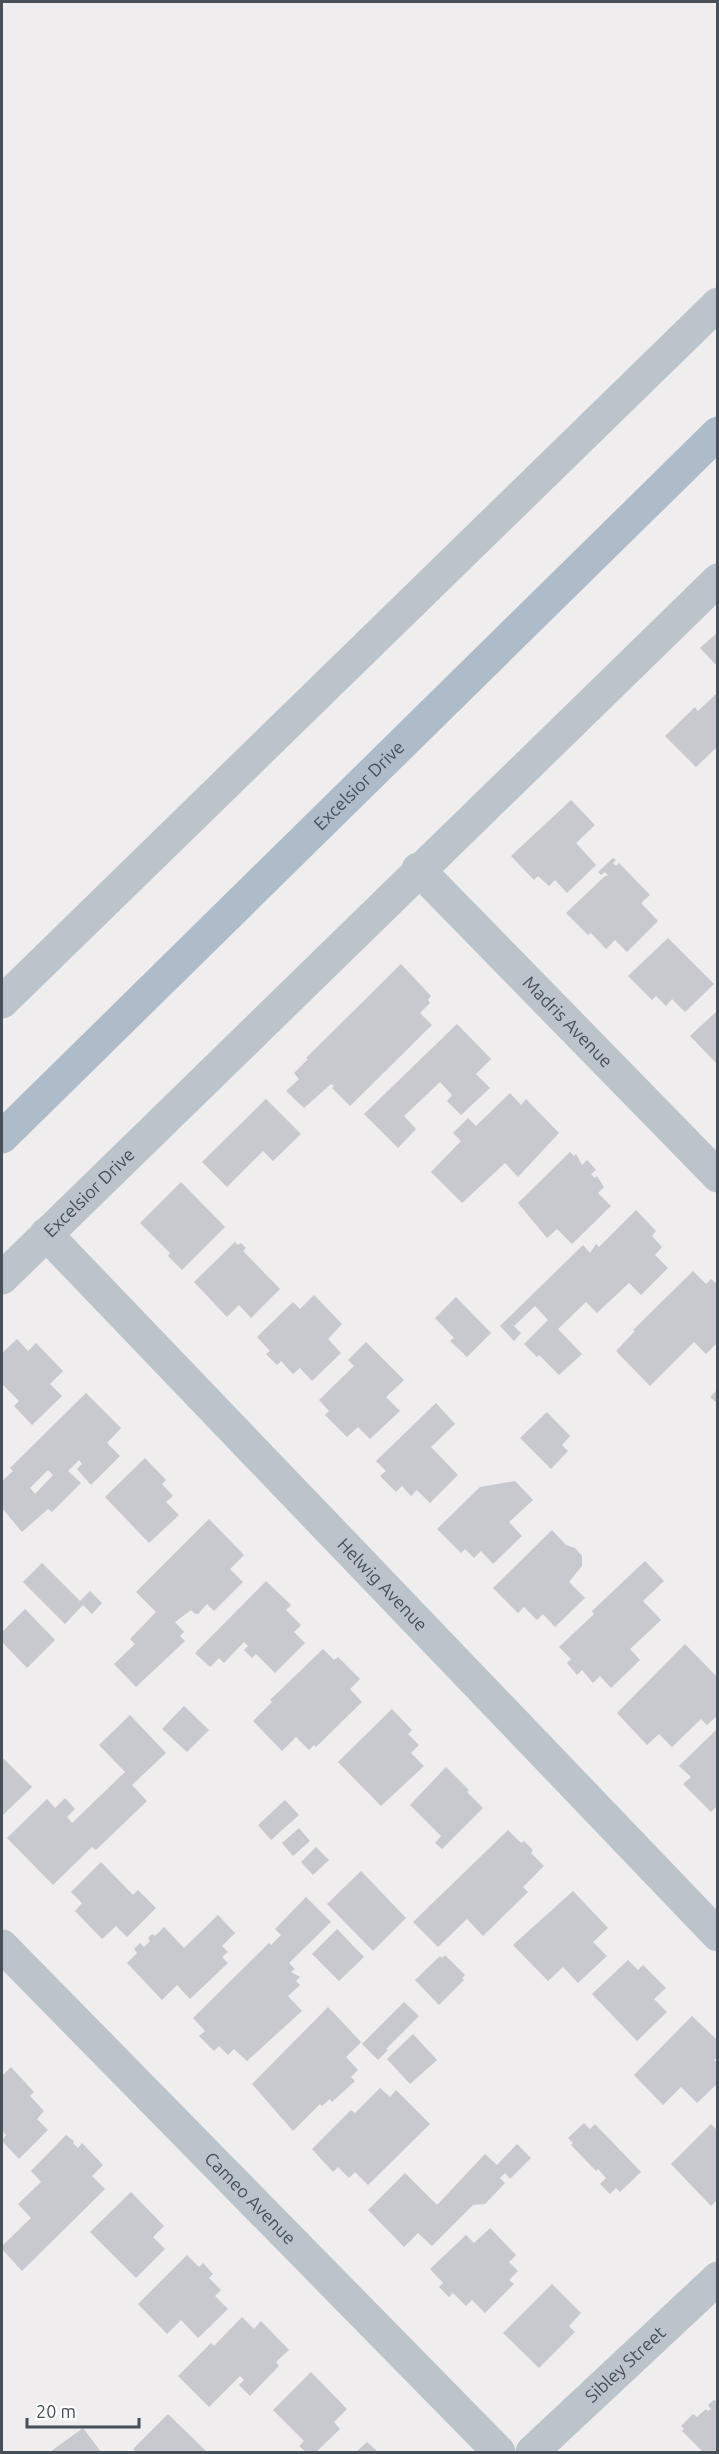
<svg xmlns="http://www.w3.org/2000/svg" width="719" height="2454" viewBox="0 0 719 2454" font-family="Ubuntu,sans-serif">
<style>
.building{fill:#c7c9cf;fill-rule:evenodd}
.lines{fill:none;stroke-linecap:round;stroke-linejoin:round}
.minor{stroke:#bcc4cb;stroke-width:33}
.major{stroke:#aebcca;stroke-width:33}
.labels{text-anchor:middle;stroke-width:5;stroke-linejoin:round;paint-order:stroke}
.street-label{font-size:18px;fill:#475059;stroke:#fff}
</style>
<rect width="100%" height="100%" fill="#efeded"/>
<!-- building -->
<g class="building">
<path d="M718,632V667L700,648Z"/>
<path d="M718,692V746L696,767L665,736L695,707L698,711Z"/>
<path d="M571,800L595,825L576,843L596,865L567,893L555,880L549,886L538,876L534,880L511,856Z"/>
<path d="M613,858L616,860L613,863L616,866L619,863L650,895L641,903L658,921L627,952L615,940L606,949L591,933L588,935L566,913L604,877L608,875L605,872L601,875L598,872Z"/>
<path d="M668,938L714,984L685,1012L672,999L666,1006L656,996L652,1000L628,976Z"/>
<path d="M401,964L431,996L428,1000L430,1003L420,1013L432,1025L350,1106L332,1088L334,1086L331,1084L304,1108L286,1091L299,1079L294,1073L308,1059L306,1058Z"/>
<path d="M718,1010V1065L690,1036Z"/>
<path d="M457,1024L491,1059L476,1074L490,1088L461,1115L447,1101L452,1095L440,1082L404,1116L416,1129L398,1148L364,1114Z"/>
<path d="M510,1093L521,1105L526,1099L559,1133L518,1177L505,1163L462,1203L431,1172L461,1141L453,1133L468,1118L476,1126Z"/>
<path d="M266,1099L301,1134L273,1161L263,1151L227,1187L202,1162Z"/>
<path d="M570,1152L574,1156L576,1154L582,1165L587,1160L596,1170L591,1174L595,1178L597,1176L604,1187L598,1193L611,1206L572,1244L557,1229L547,1238L518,1203Z"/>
<path d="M181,1182L225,1227L182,1270L168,1256L170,1253L140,1223Z"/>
<path d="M636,1210L656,1231L652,1236L662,1247L655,1255L668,1268L641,1295L629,1283L597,1313L586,1302L558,1329L582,1354L559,1375L539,1355L537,1357L524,1344L548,1320L535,1306L514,1326L521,1333L514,1341L500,1326L583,1245L590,1253L596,1244L599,1247Z"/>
<path d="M235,1242L238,1245L241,1243L246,1248L243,1251L280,1289L251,1318L239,1305L227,1317L194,1282Z"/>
<path d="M693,1271L706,1284L711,1279L718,1285V1342L706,1354L694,1342L650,1386L616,1351L635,1331L633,1330Z"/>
<path d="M314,1295L342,1324L328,1339L341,1353L312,1381L300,1368L293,1374L281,1361L277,1365L266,1354L270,1351L257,1337L293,1302L300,1309Z"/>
<path d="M456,1297L491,1333L467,1357L450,1341L454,1338L435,1318Z"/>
<path d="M17,1339L28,1351L36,1343L63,1371L50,1384L62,1396L32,1425L14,1406L19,1401L2,1384V1353Z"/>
<path d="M366,1342L404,1380L386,1397L400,1411L370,1439L358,1427L347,1437L325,1415L329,1411L319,1400L354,1366L348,1360Z"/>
<path d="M718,1389V1404L710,1397Z"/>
<path d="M86,1393L121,1428L107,1443L120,1456L91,1485L77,1469L82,1464L79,1460L68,1471L81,1483L52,1512L48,1509L22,1532L2,1508V1481L13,1471L10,1468ZM48,1470L53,1475L35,1494L30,1488Z"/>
<path d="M436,1403L455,1424L431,1447L458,1475L430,1503L417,1490L411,1496L402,1486L396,1492L380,1476L386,1471L376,1461Z"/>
<path d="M547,1412L570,1436L562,1445L568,1451L551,1469L520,1438Z"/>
<path d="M145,1458L166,1480L162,1484L173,1496L166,1502L179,1515L149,1543L105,1497Z"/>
<path d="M515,1481L533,1500L509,1522L522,1536L493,1564L481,1551L474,1558L465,1549L461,1553L437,1529L480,1487Z"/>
<path d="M209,1519L244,1555L230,1569L243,1582L214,1611L207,1604L198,1614H195L191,1610L175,1622L184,1632L180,1636L185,1641L136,1687L114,1664L135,1644L130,1639L156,1612L136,1592Z"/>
<path d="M552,1530L566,1545L575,1548L582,1556V1566L569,1582L585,1598L555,1627L543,1614L537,1620L524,1607L518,1613L493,1588Z"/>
<path d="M645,1561L664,1581L643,1601L661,1620L630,1649L640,1660L611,1688L600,1676L593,1683L582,1670L577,1675L567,1663L571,1659L559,1647L594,1614L592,1611Z"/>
<path d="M42,1563L80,1601L90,1591L102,1603L92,1614L83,1605L65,1624L23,1582Z"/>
<path d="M266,1581L291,1605L286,1610L301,1625L294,1632L305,1643L275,1673L256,1654L252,1658L244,1650L248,1646L244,1642L224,1663L219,1658L210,1667L195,1653Z"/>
<path d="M25,1609L55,1640L27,1668L2,1642V1632Z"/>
<path d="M685,1644L718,1678V1715L707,1725L701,1719L672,1747L659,1734L647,1745L617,1713Z"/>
<path d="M323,1649L334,1660L338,1657L360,1679L350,1689L362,1702L316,1747L314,1745L309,1750L296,1737L282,1751L253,1721L272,1702L270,1700Z"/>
<path d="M184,1706L209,1730L187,1752L162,1729Z"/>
<path d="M392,1709L412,1730L408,1734L419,1745L411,1753L424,1766L381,1806L338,1762Z"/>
<path d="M130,1715L166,1753L132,1785L147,1801L96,1850L92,1847L53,1885L7,1838L47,1799L55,1808L65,1798L75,1809L67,1817L72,1823L125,1772L99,1745Z"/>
<path d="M718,1728V1805L711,1812L683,1784L691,1777L679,1766Z"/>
<path d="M2,1757L32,1787L3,1815L2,1813Z"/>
<path d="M446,1767L469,1790L467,1792L483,1808L442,1849L435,1843L441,1836L410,1805Z"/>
<path d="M285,1800L299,1815L271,1840L258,1825Z"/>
<path d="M299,1828L310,1841L293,1856L282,1843Z"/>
<path d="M508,1830L521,1843L524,1841L533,1850L531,1853L544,1866L523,1887L528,1892L483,1936L467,1919L438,1947L413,1922Z"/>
<path d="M316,1847L329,1860L313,1875L301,1862Z"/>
<path d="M101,1862L133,1895L138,1890L156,1908L127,1937L116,1926L102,1939L75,1911L82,1903L71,1892Z"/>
<path d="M361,1871L406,1918L373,1951L327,1904Z"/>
<path d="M573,1891L608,1928L593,1942L607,1956L578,1983L563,1967L548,1981L513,1945Z"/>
<path d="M306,1897L331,1922L289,1963L295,1969L291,1972L300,1977L296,1981L300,1985L288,1996L302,2011L247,2061L234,2049L228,2055L219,2046L214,2051L199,2036L205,2031L193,2018L269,1943L271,1945L281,1935L275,1929Z"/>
<path d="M218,1915L235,1933L222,1946L228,1952L222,1957L228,1963L190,1999L177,1985L162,2000L127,1963L137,1953L134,1949L140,1943L144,1947L150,1941L148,1938L152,1934L155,1936L164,1927L184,1948Z"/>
<path d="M337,1929L364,1957L339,1981L312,1954Z"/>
<path d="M445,1955L465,1975L462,1978L464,1980L439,2005L415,1980L440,1956L442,1958Z"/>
<path d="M628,1960L638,1970L643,1965L666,1988L654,1999L667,2012L637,2041L592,1994Z"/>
<path d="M404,2002L419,2016L386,2049L388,2050L378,2060L362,2044Z"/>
<path d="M328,2007L361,2042L346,2057L358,2070L351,2077L355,2081L332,2102L330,2099L322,2106L320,2104L293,2131L252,2084Z"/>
<path d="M692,2016L718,2041V2057L714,2060L718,2064V2083L697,2103L681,2087L663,2105L634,2075Z"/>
<path d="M413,2034L437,2060L410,2084L387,2059Z"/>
<path d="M11,2067L34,2092L30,2096L44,2111L37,2119L48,2130L19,2159L2,2141L6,2135L2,2131V2076Z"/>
<path d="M380,2088L390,2097L396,2090L430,2124L368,2185L355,2172L349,2178L338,2167L333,2172L312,2149L351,2110L355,2113Z"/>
<path d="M584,2123L590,2129L595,2124L641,2172L620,2192L616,2188L610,2194L600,2184L606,2178L598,2169L596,2171L571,2145L573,2143L568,2138Z"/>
<path d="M711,2124L716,2129L718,2128V2199L711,2206L671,2164Z"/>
<path d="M66,2135L74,2141L73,2143L78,2148L82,2143L103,2165L92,2176L105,2189L22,2271L2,2249V2246L31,2218L18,2204L41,2182L31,2171Z"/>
<path d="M517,2144L531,2158L510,2179L505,2173L500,2178L505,2183L485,2204L473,2205L432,2246L418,2233L404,2247L368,2210L405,2173L437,2205L485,2154L497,2165Z"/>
<path d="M131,2192L164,2226L153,2237L165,2249L136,2278L90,2232Z"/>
<path d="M490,2228L516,2255L509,2262L518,2271L509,2280L514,2284L485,2313L472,2300L466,2306L453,2293L449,2297L439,2287L443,2283L430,2269L466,2235L474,2243Z"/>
<path d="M187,2255L199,2267L203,2263L213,2274L209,2278L221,2290L215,2296L228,2309L198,2338L181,2320L167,2334L138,2304Z"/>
<path d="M552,2284L581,2313L569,2326L575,2332L539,2368L503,2333Z"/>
<path d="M242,2317L254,2329L261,2321L289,2350L276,2362L279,2366L250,2396L239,2385L244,2380L240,2376L209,2407L178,2376L211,2343L214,2346Z"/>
<path d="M311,2372L347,2409L334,2422L340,2429L316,2452H306L299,2446L304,2441L273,2410Z"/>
<path d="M714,2400L718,2403V2452H703L682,2431L684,2429L681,2426L693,2414L697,2417L706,2409L708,2411L711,2409L708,2405Z"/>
<path d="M168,2414L207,2452H137L133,2449Z"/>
<path d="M83,2428L101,2452H50Z"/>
<path d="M367,2442L378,2452H356Z"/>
</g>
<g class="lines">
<!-- minor -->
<g class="minor">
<path id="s1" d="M418,869L718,1176"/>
<path d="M2,1002L718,304"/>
<path id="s2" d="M46,1234L718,1935"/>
<path id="s3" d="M2,1278L718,580"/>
<path id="s4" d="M2,1946L499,2452"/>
<path id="s5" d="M532,2452L718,2278"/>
</g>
<!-- major -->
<path class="major" id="s6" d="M2,1137L718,433"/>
</g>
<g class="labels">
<!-- street labels -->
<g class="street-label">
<text dy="6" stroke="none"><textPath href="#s6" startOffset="501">Excelsior Drive</textPath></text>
<text dy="6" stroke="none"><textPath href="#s1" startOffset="214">Madris Avenue</textPath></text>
<text dy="6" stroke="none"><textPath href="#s3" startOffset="122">Excelsior Drive</textPath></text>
<text dy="6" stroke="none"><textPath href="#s2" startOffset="486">Helwig Avenue</textPath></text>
<text dy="6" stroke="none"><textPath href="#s4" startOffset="354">Cameo Avenue</textPath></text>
<text dy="6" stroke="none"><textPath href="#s5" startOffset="128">Sibley Street</textPath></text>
</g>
</g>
<!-- border -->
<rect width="719" height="2454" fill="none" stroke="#475059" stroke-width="6"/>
<!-- scale -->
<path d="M27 2418v9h112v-9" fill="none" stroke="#475059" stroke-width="3"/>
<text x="36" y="2418" font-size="18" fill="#475059" stroke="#ffffff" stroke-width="4.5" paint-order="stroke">20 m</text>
</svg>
